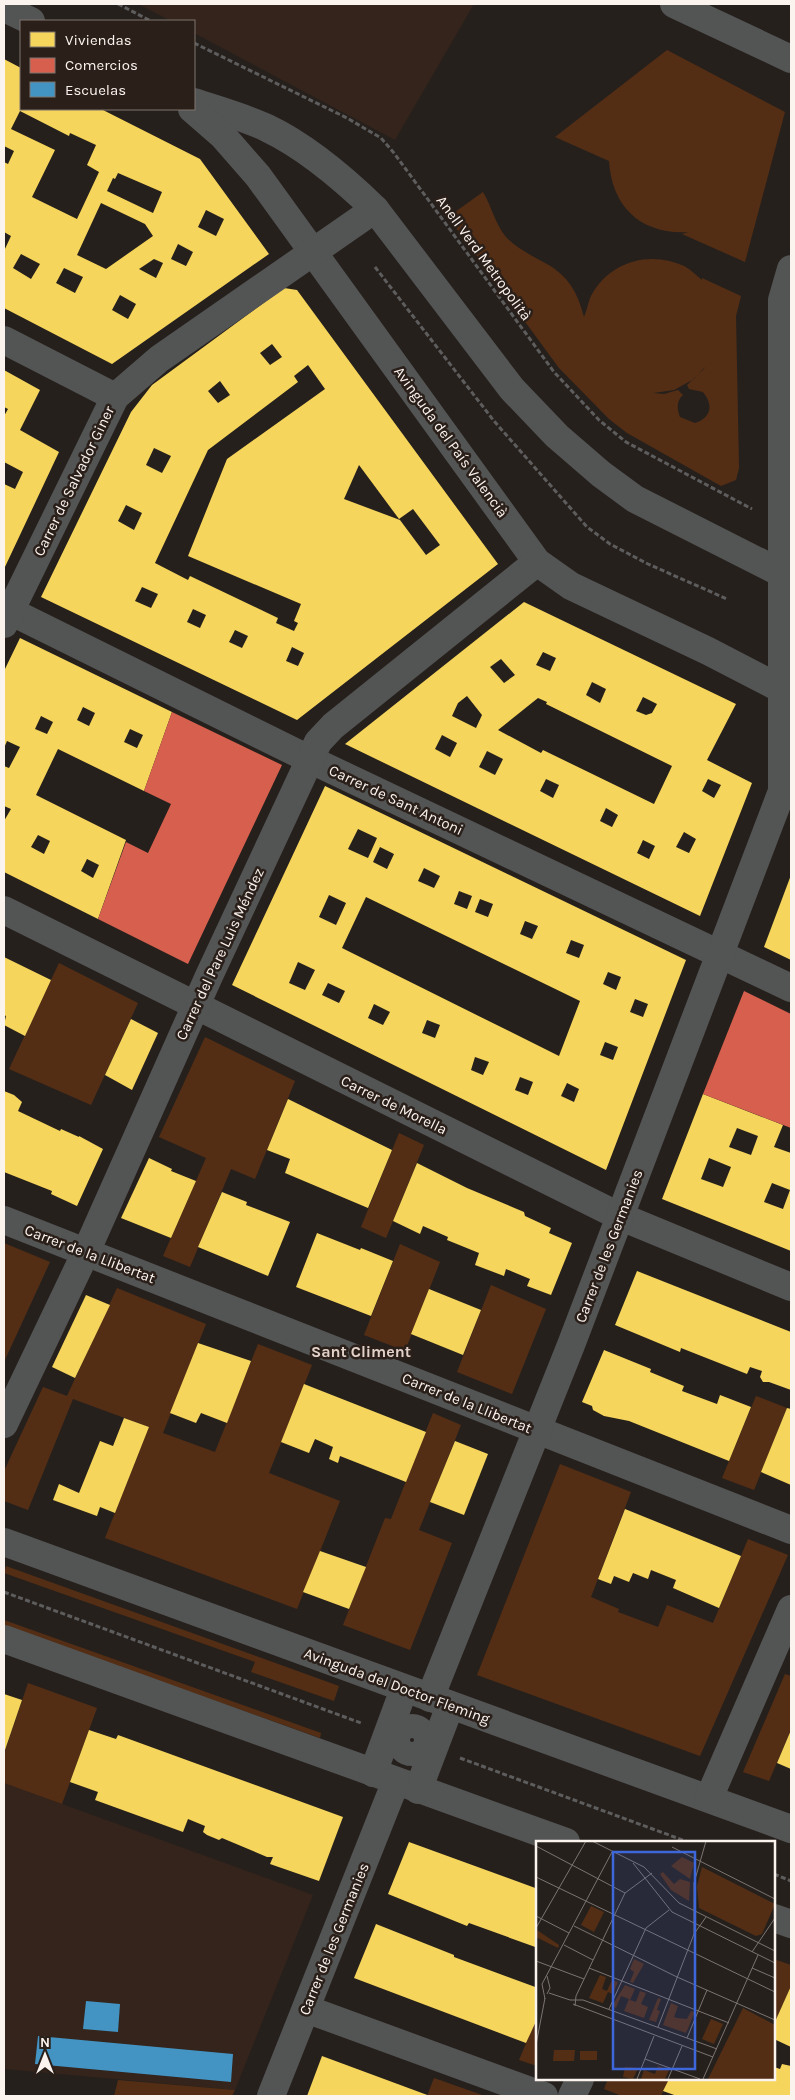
<svg xmlns="http://www.w3.org/2000/svg" width="795" height="2100" viewBox="0 0 795 2100" font-family="Karla,sans-serif">
<style>
.built{fill:#34241b}
.green{fill:#542e14;fill-rule:evenodd}
.homes{fill:#f6d55c;fill-rule:evenodd}
.shops{fill:#d6604d}
.schools{fill:#4393c3}
.lines{fill:none;stroke-linecap:round;stroke-linejoin:round}
.path{stroke:#5e5d5d;stroke-width:3;stroke-dasharray:5 2.5;stroke-linecap:butt}
.minor{stroke:#535454;stroke-width:28}
.labels{text-anchor:middle;stroke-width:5;stroke-linejoin:round;paint-order:stroke}
.street-label{font-size:15px;fill:#fbf3ee;stroke:#2a1f19}
.neighbourhood-label{font-size:16px;font-weight:bold;fill:#e2d2ca;stroke:#2a1f19}
.inset-road{fill:none;stroke:#7b7471;stroke-width:1}
.view{fill:#3e67db;fill-opacity:0.15;stroke:#3e67db;stroke-width:2.5}
.inset-edge{fill:none;stroke:#fbf3ee;stroke-width:2.5}
</style>
<rect width="100%" height="100%" fill="#26201d"/>
<!-- built -->
<g class="built">
<path d="M138,4H474L395,140L194,33V21H171Z"/>
<path d="M4,1783L313,1895L235,2090L4,2069Z"/>
</g>
<!-- green -->
<g class="green">
<path d="M667,50L785,112L745,262L682,234L689,232C642,235 612,208 609,161L555,137Z"/>
<path d="M483,192C492,207 495,224 506,237C517,249 531,255 545,263C568,275 578,293 584,317C587,311 588,302 591,296C609,262 649,250 684,266C690,269 696,275 702,280V278L741,296L736,316L739,468L736,480L721,486L627,433L609,419L559,368L448,217ZM705,367L704,369L687,385L689,389L703,392C714,405 711,418 695,423L680,417C677,409 676,401 683,395L678,390L664,394L653,393L674,390L694,379Z"/>
<path d="M59,963L138,1003L91,1105L9,1069Z"/>
<path d="M205,1037L295,1081L255,1179L231,1169L190,1267L163,1256L206,1158L159,1137Z"/>
<path d="M399,1133L424,1145L386,1238L361,1227Z"/>
<path d="M4,1243L50,1262L4,1362Z"/>
<path d="M400,1244L440,1262L405,1351L364,1335Z"/>
<path d="M491,1285L546,1309L512,1394L457,1372Z"/>
<path d="M117,1288L206,1324L163,1433L215,1452L258,1344L312,1365L269,1473L340,1501L297,1609L105,1538L149,1427L73,1399L28,1510L4,1501V1471L43,1387L67,1396Z"/>
<path d="M756,1396L787,1408L754,1490L722,1478Z"/>
<path d="M433,1413L461,1425L419,1530L452,1543L410,1650L343,1625L385,1518L391,1519Z"/>
<path d="M560,1464L631,1492L591,1597L619,1609L618,1612L658,1627L667,1605L713,1623L748,1539L788,1555L700,1756L477,1675Z"/>
<path d="M6,1566L339,1686L334,1701L251,1672L255,1662L4,1573Z"/>
<path d="M4,1620L321,1733L320,1738L4,1626Z"/>
<path d="M785,1674L791,1676V1730L769,1781L743,1772Z"/>
<path d="M28,1683L97,1708L62,1804L4,1783V1754Z"/>
<path d="M774,1959L791,1965V1986L774,2024Z"/>
<path d="M537,2017V2066L519,2060Z"/>
<path d="M434,2078L485,2096H427Z"/>
<path d="M608,2079H669L661,2096H622L604,2089Z"/>
<path d="M118,2080L235,2090L232,2096H114Z"/>
</g>
<!-- homes -->
<g class="homes">
<path d="M4,59L21,68V109H101L200,159L269,254L112,364L4,308V251L11,236L4,232V162L8,164L14,151L4,146ZM20,111L69,136L70,133L96,145L87,165L99,172L77,219L32,197L55,150L11,129ZM118,173L162,192L153,213L107,191L113,178L115,179ZM101,203L145,224L153,236L106,269L77,255ZM206,210L224,219L216,236L198,227ZM178,244L193,252L186,266L171,259ZM21,254L40,264L31,279L13,268ZM154,259L163,263L156,278L139,269ZM64,268L83,277L75,293L56,283ZM120,295L136,304L128,319L112,310Z"/>
<path d="M284,288L297,290L498,564L297,720L41,597L131,412L152,385ZM272,344L282,357L270,365L260,353ZM308,365L325,389L227,459L188,556L301,604L294,621L298,623L294,631L276,623L278,618L190,576L188,580L155,563L208,450L298,382L294,376ZM220,381L230,395L218,403L208,391ZM154,448L171,456L162,473L146,465ZM359,465L399,519L413,509L440,545L426,555L400,520L344,499ZM126,505L142,513L134,530L118,521ZM142,587L158,594L151,608L135,601ZM193,609L206,615L200,628L187,622ZM235,630L248,636L242,648L229,642ZM292,647L304,653L298,666L286,661Z"/>
<path d="M4,370L40,390L20,430L59,452L4,569V484L15,489L23,472L4,462V416L8,409L4,407Z"/>
<path d="M524,602L736,704L707,760L752,783L700,916L345,744ZM543,652L556,658L550,671L536,665ZM501,659L515,675L504,683L490,667ZM592,682L606,689L600,703L586,695ZM467,696L482,715L476,728L452,716L458,703ZM643,697L657,704L652,713L646,715L636,711ZM538,698L547,702L546,704L672,766L654,804L543,750L541,753L498,730ZM442,735L457,743L450,757L435,749ZM487,751L503,759L495,775L479,767ZM546,779L559,785L553,798L540,791ZM708,779L721,785L714,798L702,791ZM606,808L618,815L612,827L600,821ZM684,832L696,839L689,853L676,847ZM643,840L655,846L649,859L637,853Z"/>
<path d="M20,638L172,712L144,791L58,749L36,795L126,840L98,919L4,872V821L11,809L4,806V766L9,768L20,747L7,741L4,748V671ZM83,707L95,713L89,726L77,720ZM41,716L53,722L47,734L35,729ZM130,729L143,735L137,748L124,742ZM38,835L50,841L44,854L31,847ZM87,859L99,865L93,878L81,871Z"/>
<path d="M325,786L686,960L606,1170L232,985ZM358,829L377,838L368,858L348,849ZM380,847L394,854L387,869L373,862ZM424,868L440,876L434,888L418,881ZM459,891L472,896L467,909L454,904ZM329,895L346,903L336,925L319,917ZM366,897L580,1001L559,1056L342,948ZM480,899L493,904L488,917L475,912ZM525,921L538,926L532,939L520,934ZM571,940L584,945L579,958L566,953ZM298,962L315,970L305,990L289,983ZM608,972L621,977L616,990L603,984ZM328,983L345,991L339,1003L322,995ZM635,999L648,1004L643,1017L630,1012ZM374,1004L390,1012L383,1025L368,1018ZM427,1020L440,1025L435,1038L422,1033ZM605,1042L618,1047L613,1060L600,1055ZM475,1057L489,1062L483,1075L471,1070ZM520,1077L533,1082L528,1095L515,1090ZM567,1083L579,1089L574,1102L561,1096Z"/>
<path d="M791,875V960L764,947Z"/>
<path d="M4,957L51,980L25,1036L4,1025L6,1016L4,1015Z"/>
<path d="M131,1019L158,1033L132,1090L105,1075Z"/>
<path d="M4,1091L14,1095L22,1102L18,1111L60,1131L61,1129L79,1137V1136L103,1149L77,1206L51,1194L52,1191L4,1172Z"/>
<path d="M703,1094L783,1125L774,1147L791,1153V1251L662,1199ZM737,1128L758,1136L751,1155L729,1147ZM709,1158L731,1167L723,1187L701,1179ZM772,1183L790,1190L783,1209L764,1202Z"/>
<path d="M288,1099L392,1150L368,1208L285,1173L290,1159L267,1150Z"/>
<path d="M149,1158L172,1169L171,1171L196,1181L171,1238L121,1218Z"/>
<path d="M417,1163L467,1188L524,1212L525,1216L551,1228L549,1233L572,1243L551,1295L527,1286L530,1279L506,1269L504,1276L475,1265L479,1253L447,1240L448,1237L423,1226L420,1234L393,1221Z"/>
<path d="M222,1192L247,1202L246,1205L290,1222L268,1276L198,1247Z"/>
<path d="M317,1233L360,1250L361,1248L393,1261L371,1316L296,1287Z"/>
<path d="M637,1271L791,1332V1390L769,1382H763L760,1377L762,1371L750,1367L747,1374L681,1348L680,1352L615,1325Z"/>
<path d="M429,1289L481,1310L463,1355L411,1334Z"/>
<path d="M86,1295L110,1305L75,1378L52,1367Z"/>
<path d="M198,1343L251,1361L227,1423L201,1413L196,1423L170,1413Z"/>
<path d="M604,1350L651,1369L650,1372L684,1386L682,1391L717,1404L720,1395L751,1407L729,1461L629,1421L604,1416L593,1410L592,1406L582,1402Z"/>
<path d="M304,1384L426,1432L406,1482L340,1456L338,1463L329,1459L333,1447L315,1439L309,1453L281,1442Z"/>
<path d="M787,1408L791,1409V1485L761,1472Z"/>
<path d="M124,1418L149,1427L115,1513L100,1507L97,1516L53,1500L59,1484L79,1493L100,1441L113,1446Z"/>
<path d="M455,1441L488,1454L464,1515L430,1502Z"/>
<path d="M625,1509L741,1556L719,1608L673,1588L676,1580L651,1570L648,1579L633,1573L629,1582L614,1576L611,1584L598,1579Z"/>
<path d="M320,1551L366,1567L349,1609L303,1592Z"/>
<path d="M4,1694L22,1700L4,1753Z"/>
<path d="M89,1730L116,1739L118,1735L343,1817L319,1881L270,1864L273,1857H267L222,1838L219,1840L207,1835L203,1832L205,1826L188,1819L183,1832L95,1800L98,1792L70,1782Z"/>
<path d="M791,1730V1769L777,1763Z"/>
<path d="M409,1842L538,1889V1948L469,1923L467,1926L388,1894Z"/>
<path d="M376,1924L454,1955V1957L538,1988V2017L526,2043L354,1978Z"/>
<path d="M791,1986V2047L774,2039V2024Z"/>
<path d="M322,2056L430,2096H307Z"/>
<path d="M782,2064L791,2066V2096H702L697,2095L696,2096H677L663,2091L669,2079H774V2067L780,2069Z"/>
</g>
<!-- shops -->
<g class="shops">
<path d="M172,712L282,765L188,964L98,919L126,842L148,853L171,804L144,791Z"/>
<path d="M744,991L791,1014V1128L703,1094Z"/>
</g>
<!-- schools -->
<g class="schools">
<path d="M86,2001L120,2004L118,2032L83,2029Z"/>
<path d="M38,2036L233,2054L231,2082L35,2064Z"/>
</g>
<g class="lines">
<!-- path -->
<g class="path">
<path d="M118,4L151,21"/>
<path d="M194,43L347,118L381,138L394,153L554,372L599,420L626,442L752,509"/>
<path d="M375,267L494,421L587,527L610,544L648,564L727,599"/>
<path d="M4,1592L361,1723"/>
<path d="M460,1758L688,1842"/>
<path d="M774,1874L791,1881"/>
</g>
<!-- minor -->
<g class="minor">
<path d="M674,4L791,59"/>
<path d="M4,8L31,21"/>
<path d="M194,102C218,110 244,117 267,128C307,147 344,179 375,209L512,389L557,436L601,474L635,499L791,578"/>
<path d="M192,109L223,136L258,176L537,562L571,586L708,651L791,694"/>
<path d="M4,340L115,397"/>
<path d="M4,608L309,759L791,988"/>
<path d="M4,624L115,397L159,359L375,209"/>
<path d="M4,910L619,1216L791,1287"/>
<path d="M4,1220L791,1530"/>
<path d="M4,1424L86,1252L209,976L318,742L333,726L537,562"/>
<path d="M4,1542L791,1829"/>
<path d="M4,1639L566,1842"/>
<path d="M430,1698L571,1345L782,791V300L791,269"/>
<circle cx="412" cy="1740" r="12"/>
<path d="M373,1773L404,1689"/>
<path d="M418,1790L450,1706"/>
<path d="M709,1798L791,1609"/>
<path d="M774,1918L791,1924"/>
<path d="M306,2009L544,2096"/>
<path d="M271,2096L396,1781"/>
<path d="M572,2096L580,2079"/>
</g>
</g>
<g class="labels">
<!-- street labels -->
<g class="street-label">
<text transform="translate(484 258) rotate(54)" y="5">Anell Verd Metropolità</text>
<text transform="translate(451 442) rotate(54)" y="5">Avinguda del País Valencià</text>
<text transform="translate(74 481) rotate(-64)" y="5">Carrer de Salvador Giner</text>
<text transform="translate(396 800) rotate(25)" y="5">Carrer de Sant Antoni</text>
<text transform="translate(220 954) rotate(-65)" y="5">Carrer del Pare Luis Méndez</text>
<text transform="translate(394 1105) rotate(26)" y="5">Carrer de Morella</text>
<text transform="translate(609 1246) rotate(-69)" y="5">Carrer de les Germanies</text>
<text transform="translate(90 1254) rotate(21)" y="5">Carrer de la Llibertat</text>
<text transform="translate(467 1403) rotate(22)" y="5">Carrer de la Llibertat</text>
<text transform="translate(397 1686) rotate(20)" y="5">Avinguda del Doctor Fleming</text>
<text transform="translate(334 1939) rotate(-68)" y="5">Carrer de les Germanies</text>
</g>
<!-- neighbourhood labels -->
<g class="neighbourhood-label">
<text x="361" y="1357">Sant Climent</text>
</g>
</g>
<!-- overview -->
<g transform="translate(536 1841)">
<rect width="239" height="239" fill="#26201d"/>
<path d="M146,16L158,22L154,38L135,25ZM166,26L239,63L226,93L220,95L163,67L161,45ZM127,31L138,43L144,38L154,41L153,60L135,49L124,33ZM55,65L68,71L58,91L45,84ZM1,89L23,104L22,107L0,96ZM98,118L108,123L97,142L94,141L98,131L94,128ZM64,134L70,136L66,148L71,150L76,139L82,141L77,153L72,151L67,162L53,157ZM89,144L99,148L94,159L100,161L104,150L110,152L105,163L112,166L108,177L88,170L93,158L85,155L80,167L76,165ZM122,157L125,158L121,169L124,170L120,181L113,179ZM135,162L142,165L138,176L141,177L151,178L155,170L159,171L150,192L127,184ZM207,167L239,184V238H172ZM175,178L187,183L178,203L166,198ZM18,209H39L38,220H17ZM44,210H61V219H44ZM122,225L133,229L129,238H105L108,229L119,233ZM89,226L102,227L97,238L87,236Z" fill="#542e14"/>
<path class="inset-road" d="M56,0L108,26L143,62L239,110M0,5L89,52M136,6L239,58M97,22L136,71L239,122M0,36L239,151M0,75L33,92M38,85L141,136L239,179M0,87L50,0M158,93L170,76M28,104L57,119M216,111L239,77M0,120L48,138M53,127L193,182M216,127L239,137M13,152L34,159H47L181,208M11,153L14,147L11,135M9,158L6,143L76,11M37,163L177,216M39,165L40,155L89,52L116,32M73,168L110,87L133,69M122,186L158,93V42L170,0M151,197L171,149M0,204L9,157M109,218L164,238M101,238L118,195M132,238L146,205M167,238L222,114"/>
<path class="view" d="M77,11H159V228H77Z"/>
<rect width="239" height="239" class="inset-edge"/>
</g>
<!-- border -->
<rect width="795" height="2100" fill="none" stroke="#fbf3ee" stroke-width="10"/>
<!-- legend -->
<rect x="20" y="20" width="175" height="90" fill="#2a1f19" stroke="#7e746e"/>
<rect x="30" y="32" width="25" height="15" fill="#f6d55c" stroke="#7e746e"/>
<text x="65" y="45" font-size="15" fill="#fbf3ee">Viviendas</text>
<rect x="30" y="58" width="25" height="15" fill="#d6604d" stroke="#7e746e"/>
<text x="65" y="70" font-size="15" fill="#fbf3ee">Comercios</text>
<rect x="30" y="82" width="25" height="15" fill="#4393c3" stroke="#7e746e"/>
<text x="65" y="95" font-size="15" fill="#fbf3ee">Escuelas</text>
<!-- north arrow -->
<g transform="translate(45 2055)" stroke="#2a1f19" stroke-width="4" paint-order="stroke">
<path d="M0-4L9 19L0 12L-9 19Z" fill="#fbf3ee"/>
<text y="-8" font-size="14" font-weight="bold" text-anchor="middle" fill="#fbf3ee">N</text>
</g>
</svg>
